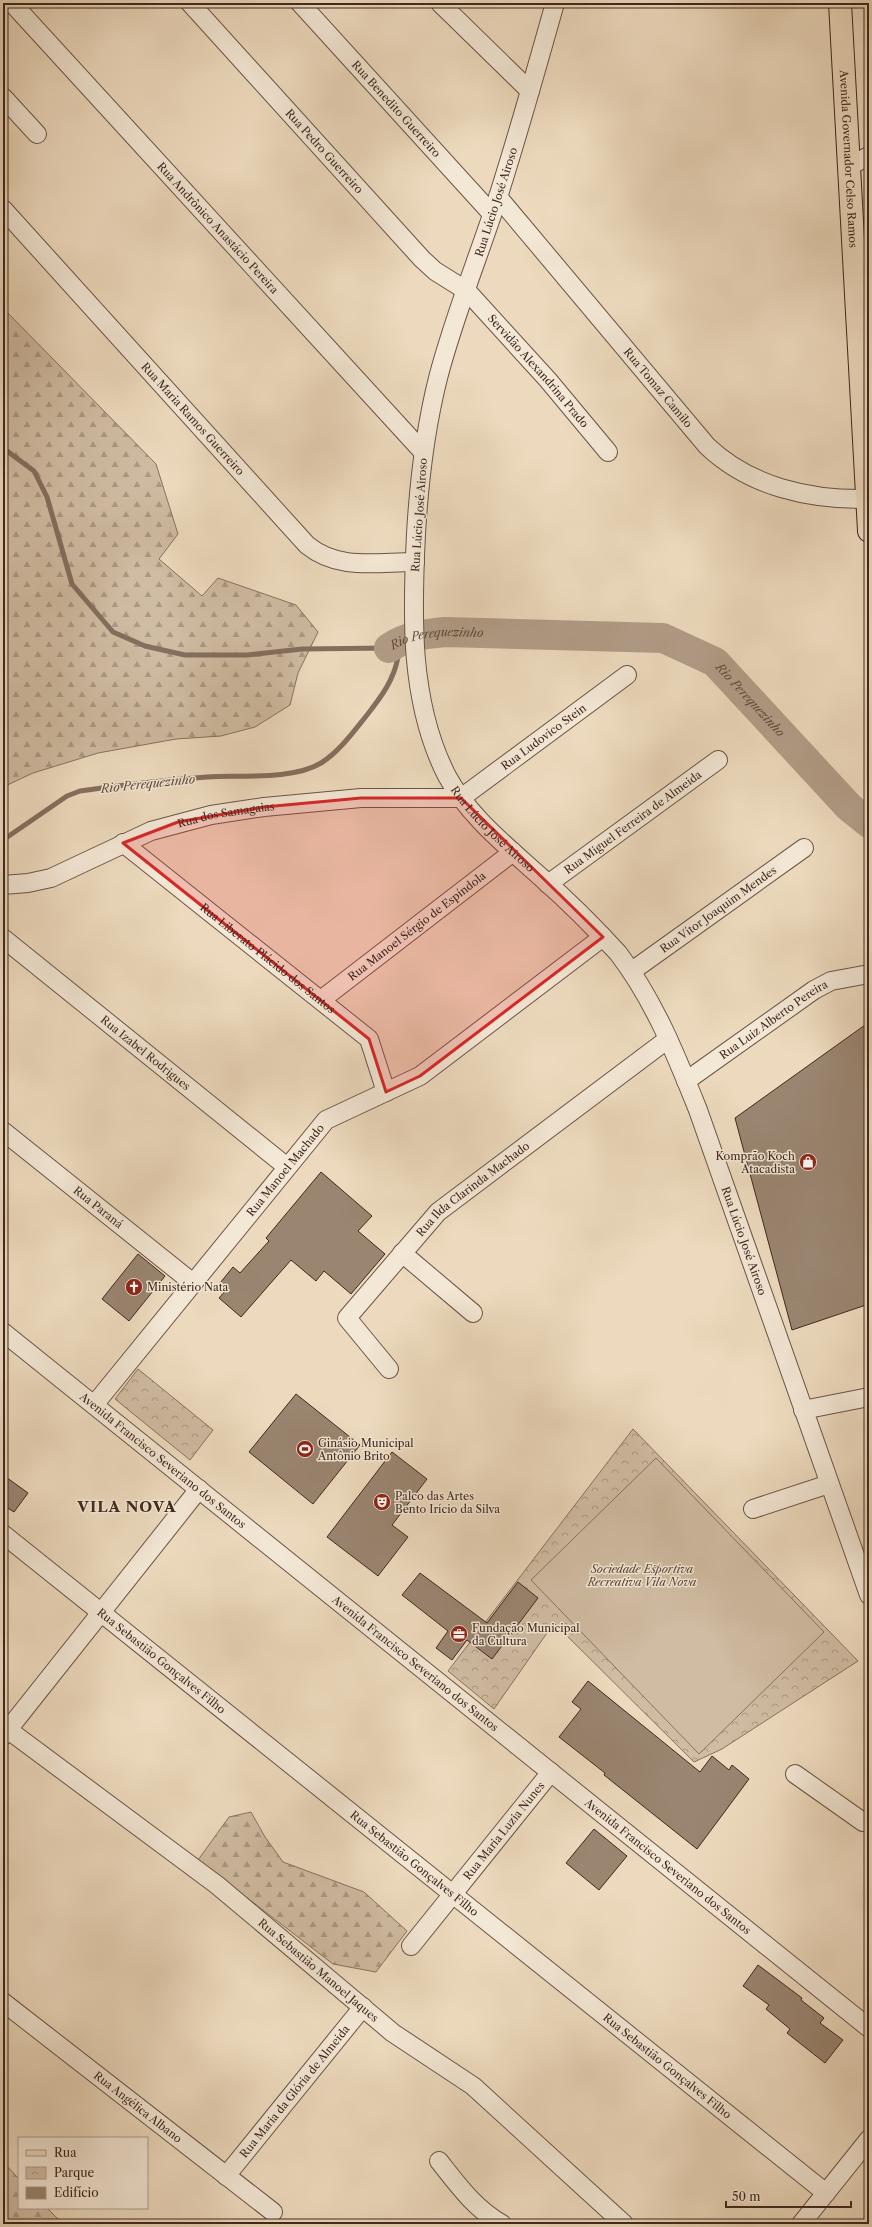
<svg xmlns="http://www.w3.org/2000/svg" width="872" height="2227" viewBox="0 0 872 2227" font-family="'Libre Caslon Text',serif">
<style>
.forest{fill:url(#forest-firs);stroke:#887260}
.park{fill:url(#park-crowns);stroke:#887260}
.pitch{fill:#d0bca3;stroke:#887260}
.lines{fill:none;stroke-linecap:round;stroke-linejoin:round}
.stream{stroke:#846e5e;stroke-width:5}
.river{stroke:#b29d88;stroke-width:30}
.building{fill:#9a8571;stroke:#40281e}
.minor-casing{stroke:#6b5446;stroke-width:20}
.major-casing{stroke:#40281e;stroke-width:24}
.minor{stroke:#f3e7d5;stroke-width:18}
.major{stroke:#eddabe;stroke-width:22}
.marked{fill:#d62828;fill-opacity:0.2;stroke:#d62828;stroke-width:3;stroke-linejoin:round}
.labels{text-anchor:middle;stroke-width:3;stroke-linejoin:round;paint-order:stroke}
.street-label{font-size:11px;fill:#40281e;stroke:#f3e7d5}
.poi-label{font-size:11px;fill:#40281e;stroke:#f3e7d5;text-anchor:start}
.park-label{font-size:11px;font-style:italic;fill:#5d4639;stroke:#f3e7d5}
.water-label{font-size:12px;font-style:italic;fill:#624b3e;stroke:#f3e7d5}
.district-label{font-size:15px;font-weight:bold;letter-spacing:1px;fill:#40281e;stroke:#f3e7d5}
</style>
<defs>
<pattern id="forest-firs" width="22" height="20" patternUnits="userSpaceOnUse"><rect width="22" height="20" fill="#d0bca3"/><path d="M5 1l3.5 6h-7zM16 11l3.5 6h-7z" fill="#aa9984"/></pattern>
<pattern id="park-crowns" width="20" height="18" patternUnits="userSpaceOnUse"><rect width="20" height="18" fill="#d0bca3"/><path d="M2 6a3 3 0 1 1 6 0M12 15a3 3 0 1 1 6 0" fill="none" stroke="#aa9984"/></pattern>
</defs>
<rect width="100%" height="100%" fill="#eddabe"/>
<filter id="stains"><feTurbulence type="fractalNoise" baseFrequency=".005" numOctaves="4"/><feColorMatrix values="0 0 0 0 .2 0 0 0 0 .09 0 0 0 0 .02 0 0 0 .5 -.17"/></filter>
<radialGradient id="worn" r=".72"><stop offset=".6" stop-color="#630" stop-opacity="0"/><stop offset="1" stop-color="#630" stop-opacity=".3"/></radialGradient>
<!-- forest -->
<g class="forest">
<path d="M3,308L156,464L178,534L159,559L202,596L218,578L296,605L318,632L298,673L290,705L255,727L221,736L176,739L98,753L33,773L3,787Z"/>
<path d="M251,1812L265,1837L283,1862L364,1892L407,1931L376,1972L333,1964L198,1860L229,1817Z"/>
<path d="M3,2162L19,2179V2208H47L60,2221L58,2224H3Z"/>
</g>
<!-- park -->
<g class="park">
<path d="M138,1369L213,1430L190,1460L115,1399Z"/>
<path d="M633,1429L858,1661L722,1749L694,1762L554,1623L494,1709L448,1671Z"/>
</g>
<!-- pitch -->
<path class="pitch" d="M656,1458L824,1632L699,1754L531,1580Z"/>
<g class="lines">
<!-- stream -->
<path class="stream" d="M3,448L34,471L47,497L72,584L113,632L145,646L185,655H247L302,649L389,648L398,657C394,680 381,697 367,715C354,731 339,752 321,763C293,780 240,775 207,777C165,780 122,785 80,791L67,796L3,840"/>
<!-- river -->
<path class="river" id="s1" d="M389,648C406,636 424,634 445,632L663,638L715,662L849,807L869,823"/>
</g>
<!-- building -->
<g class="building">
<path d="M865,1025L869,1091V1304L792,1330L735,1118Z"/>
<path d="M321,1172L372,1216L358,1231L385,1254L351,1294L324,1271L316,1281L291,1260L241,1317L219,1298L227,1289L220,1283L233,1267L240,1273L269,1241L266,1238Z"/>
<path d="M138,1254L165,1276L129,1321L102,1299Z"/>
<path d="M296,1394L360,1445L313,1504L249,1452Z"/>
<path d="M392,1452L427,1479L392,1525L408,1537L378,1576L327,1537Z"/>
<path d="M3,1475L28,1493L14,1512L3,1505Z"/>
<path d="M420,1573L487,1623L518,1582L538,1598L492,1659L467,1640L452,1660L436,1648L448,1631L402,1595Z"/>
<path d="M588,1681L700,1772L712,1756L729,1770L732,1765L749,1779L697,1849L604,1775L605,1773L559,1737L581,1709L572,1702Z"/>
<path d="M594,1829L627,1856L599,1890L566,1863Z"/>
<path d="M758,1965L802,1998L801,2000L824,2018L820,2023L843,2040L825,2063L787,2033L790,2029L766,2009L769,2005L743,1986Z"/>
</g>
<g class="lines">
<defs>
<g id="minor">
<path id="s2" d="M12,3L423,452"/>
<path id="s3" d="M190,3L422,259L435,271L467,291L548,380L608,452"/>
<path id="s4" d="M300,3L492,214"/>
<path d="M440,3L530,91"/>
<path id="s5" d="M555,3C537,67 519,131 499,194C479,256 454,316 438,378C425,430 419,481 416,534C412,614 409,702 447,776C469,817 509,848 543,879C569,902 594,927 618,953C654,1000 676,1055 698,1110L869,1595"/>
<path d="M3,97L37,134"/>
<path d="M849,166L869,156"/>
<path id="s6" d="M498,197L707,446C750,487 810,500 867,499"/>
<path id="s7" d="M3,209L307,545C339,571 376,562 415,562"/>
<path d="M856,274L869,298"/>
<path id="s8" d="M123,843L369,1039L386,1092"/>
<path id="s9" d="M548,884L718,760"/>
<path id="s10" d="M3,885L28,883L51,878L151,831L211,815L264,807L361,798H461L627,675"/>
<path id="s11" d="M3,938L287,1167"/>
<path id="s12" d="M632,971L804,848"/>
<path id="s13" d="M321,1000L513,852"/>
<path id="s14" d="M686,1081L814,990L831,981L869,974"/>
<path id="s15" d="M3,1131L193,1283"/>
<path d="M402,1253L473,1313"/>
<path id="s16" d="M3,1332L869,2028"/>
<path id="s17" d="M389,1369L347,1318L438,1212L668,1039"/>
<path id="s18" d="M94,1405L326,1120L420,1076L603,937"/>
<path d="M803,1410L869,1397"/>
<path d="M753,1509L829,1484"/>
<path id="s19" d="M3,1534L826,2193"/>
<path id="s20" d="M3,1726L217,1885L393,2033L473,2086L624,2224"/>
<path d="M3,1736L199,1489"/>
<path d="M795,1774L863,1822L869,1821"/>
<path id="s21" d="M411,1946L551,1772"/>
<path id="s22" d="M3,2002L273,2212"/>
<path d="M439,2161C458,2185 475,2209 502,2224"/>
<path id="s23" d="M226,2176L363,2007"/>
<path d="M801,2224L869,2139"/>
</g>
<g id="major">
<path id="s24" d="M840,3L869,531"/>
</g>
</defs>
<!-- minor casing -->
<use href="#minor" class="minor-casing"/>
<!-- major casing -->
<use href="#major" class="major-casing"/>
<!-- minor -->
<use href="#minor" class="minor"/>
<!-- major -->
<use href="#major" class="major"/>
</g>
<!-- marked area -->
<path class="marked" d="M361,798H461L603,937L420,1076L386,1092L369,1039L123,843L178,822L264,807Z"/>
<!-- icons -->
<defs>
<symbol id="shop-disc" viewBox="-11 -11 22 22"><circle r="9.5" fill="#8f2418" stroke="#f3e7d5"/><path d="M-5-2.5h2.3a2.7 3.5 0 0 1 5.4 0H5L5.5 6h-11ZM-1.5-2.5h3a1.5 2.3 0 0 0-3 0Z" fill="#fff"/></symbol>
<symbol id="church-disc" viewBox="-11 -11 22 22"><circle r="9.5" fill="#8f2418" stroke="#f3e7d5"/><path d="M-1.2-6h2.4v3.5h3.3v2.4h-3.3V6h-2.4V-.1h-3.3v-2.4h3.3Z" fill="#fff"/></symbol>
<symbol id="stadium-disc" viewBox="-11 -11 22 22"><circle r="9.5" fill="#8f2418" stroke="#f3e7d5"/><path d="M0-5a6.5 5 0 1 0 0 10a6.5 5 0 1 0 0-10ZM-3.5-1.8h7v3.6h-7Z" fill="#fff"/></symbol>
<symbol id="theatre-disc" viewBox="-11 -11 22 22"><circle r="9.5" fill="#8f2418" stroke="#f3e7d5"/><path d="M-5-5.5Q0-4 5-5.5V0Q5 5 0 6Q-5 5-5 0ZM-3.3-2.5H-1v1.5H-3.3ZM1-2.5H3.3v1.5H1ZM-2.8 1Q0 5.5 2.8 1Z" fill="#fff"/></symbol>
<symbol id="office-disc" viewBox="-11 -11 22 22"><circle r="9.5" fill="#8f2418" stroke="#f3e7d5"/><path d="M-6-3h4V-5.5h4V-3h4V5H-6ZM-1-4.5V-3h2v-1.5ZM-6 0V1H6V0Z" fill="#fff"/></symbol>
</defs>
<g fill-rule="evenodd">
<use href="#shop-disc" x="798" y="1152" width="20" height="20"/>
<use href="#church-disc" x="124" y="1277" width="20" height="20"/>
<use href="#stadium-disc" x="295" y="1439" width="20" height="20"/>
<use href="#theatre-disc" x="372" y="1492" width="20" height="20"/>
<use href="#office-disc" x="449" y="1624" width="20" height="20"/>
</g>
<g class="labels">
<!-- street labels -->
<g class="street-label">
<text dy="4" stroke="none"><textPath href="#s4" startOffset="143">Rua Benedito Guerreiro</textPath></text>
<text dy="4" stroke="none"><textPath href="#s3" startOffset="200">Rua Pedro Guerreiro</textPath></text>
<text dy="4" stroke="none"><textPath href="#s24" startOffset="156">Avenida Governador Celso Ramos</textPath></text>
<text transform="translate(496 202) rotate(-72)" y="4">Rua Lúcio José Airoso</text>
<text dy="4" stroke="none"><textPath href="#s2" startOffset="305">Rua Andrônico Anastácio Pereira</textPath></text>
<text dy="4" stroke="none"><textPath href="#s3" startOffset="508">Servidão Alexandrina Prado</textPath></text>
<text dy="4" stroke="none"><textPath href="#s6" startOffset="249">Rua Tomaz Camilo</textPath></text>
<text dy="4" stroke="none"><textPath href="#s7" startOffset="283">Rua Maria Ramos Guerreiro</textPath></text>
<text transform="translate(419 515) rotate(-86)" y="4">Rua Lúcio José Airoso</text>
<text dy="4" stroke="none"><textPath href="#s10" startOffset="575">Rua Ludovico Stein</textPath></text>
<text dy="4" stroke="none"><textPath href="#s10" startOffset="236">Rua dos Samagaias</textPath></text>
<text dy="4" stroke="none"><textPath href="#s9" startOffset="105">Rua Miguel Ferreira de Almeida</textPath></text>
<text dy="4" stroke="none"><textPath href="#s5" startOffset="868">Rua Lúcio José Airoso</textPath></text>
<text dy="4" stroke="none"><textPath href="#s12" startOffset="106">Rua Vítor Joaquim Mendes</textPath></text>
<text dy="4" stroke="none"><textPath href="#s13" startOffset="121">Rua Manoel Sérgio de Espíndola</textPath></text>
<text dy="4" stroke="none"><textPath href="#s8" startOffset="185">Rua Liberato Plácido dos Santos</textPath></text>
<text dy="4" stroke="none"><textPath href="#s14" startOffset="107">Rua Luiz Alberto Pereira</textPath></text>
<text dy="4" stroke="none"><textPath href="#s11" startOffset="183">Rua Izabel Rodrigues</textPath></text>
<text dy="4" stroke="none"><textPath href="#s18" startOffset="303">Rua Manoel Machado</textPath></text>
<text dy="4" stroke="none"><textPath href="#s17" startOffset="247">Rua Ilda Clarinda Machado</textPath></text>
<text dy="4" stroke="none"><textPath href="#s15" startOffset="122">Rua Paraná</textPath></text>
<text dy="4" stroke="none"><textPath href="#s5" startOffset="1360">Rua Lúcio José Airoso</textPath></text>
<text dy="4" stroke="none"><textPath href="#s16" startOffset="205">Avenida Francisco Severiano dos Santos</textPath></text>
<text dy="4" stroke="none"><textPath href="#s19" startOffset="203">Rua Sebastião Gonçalves Filho</textPath></text>
<text dy="4" stroke="none"><textPath href="#s16" startOffset="529">Avenida Francisco Severiano dos Santos</textPath></text>
<text dy="4" stroke="none"><textPath href="#s21" startOffset="148">Rua Maria Luzia Nunes</textPath></text>
<text dy="4" stroke="none"><textPath href="#s19" startOffset="527">Rua Sebastião Gonçalves Filho</textPath></text>
<text dy="4" stroke="none"><textPath href="#s16" startOffset="853">Avenida Francisco Severiano dos Santos</textPath></text>
<text dy="4" stroke="none"><textPath href="#s20" startOffset="399">Rua Sebastião Manoel Jaques</textPath></text>
<text dy="4" stroke="none"><textPath href="#s19" startOffset="851">Rua Sebastião Gonçalves Filho</textPath></text>
<text dy="4" stroke="none"><textPath href="#s23" startOffset="109">Rua Maria da Glória de Almeida</textPath></text>
<text dy="4" stroke="none"><textPath href="#s22" startOffset="171">Rua Angélica Albano</textPath></text>
</g>
<!-- poi labels -->
<g class="poi-label">
<text x="795" y="1160" text-anchor="end">Komprão Koch<tspan x="795" dy="13">Atacadista</tspan></text>
<text x="147" y="1291">Ministério Nata</text>
<text x="318" y="1447">Ginásio Municipal<tspan x="318" dy="13">Antônio Brito</tspan></text>
<text x="395" y="1500">Palco das Artes<tspan x="395" dy="13">Bento Irício da Silva</tspan></text>
<text x="472" y="1632">Fundação Municipal<tspan x="472" dy="13">da Cultura</tspan></text>
</g>
<!-- park labels -->
<g class="park-label">
<text x="642" y="1573">Sociedade Esportiva<tspan x="642" dy="13">Recreativa Vila Nova</tspan></text>
</g>
<!-- water labels -->
<g class="water-label">
<text dy="4" stroke="none"><textPath href="#s1" startOffset="50">Rio Perequezinho</textPath></text>
<text dy="4" stroke="none"><textPath href="#s1" startOffset="386">Rio Perequezinho</textPath></text>
<text transform="translate(148 784) rotate(-6)" y="4">Rio Perequezinho</text>
</g>
<!-- district labels -->
<g class="district-label">
<text x="127" y="1512">VILA NOVA</text>
</g>
</g>
<!-- margin -->
<rect width="872" height="2227" fill="none" stroke="#eddabe" stroke-width="16"/>
<rect x="4" y="4" width="864" height="2219" fill="none" stroke="#40281e" stroke-width="2"/>
<rect x="8" y="8" width="856" height="2211" fill="none" stroke="#40281e"/>
<!-- legend -->
<rect x="18" y="2137" width="130" height="72" fill="#f3e7d5" stroke="#ab9b8c"/>
<rect x="26" y="2150" width="20" height="6" fill="#eddabe" stroke="#ab9b8c"/>
<text x="54" y="2157" font-size="12" fill="#40281e">Rua</text>
<rect x="26" y="2167" width="20" height="12" fill="url(#park-crowns)" stroke="#ab9b8c"/>
<text x="54" y="2177" font-size="12" fill="#40281e">Parque</text>
<rect x="26" y="2187" width="20" height="12" fill="#9a8571" stroke="#ab9b8c"/>
<text x="54" y="2197" font-size="12" fill="#40281e">Edifício</text>
<!-- scale -->
<path d="M726 2201v6h125v-6" fill="none" stroke="#40281e" stroke-width="2"/>
<text x="732" y="2201" font-size="12" fill="#40281e" stroke="#f3e7d5" stroke-width="3" paint-order="stroke">50 m</text>
<rect width="100%" height="100%" filter="url(#stains)"/>
<rect width="100%" height="100%" fill="url(#worn)"/>
</svg>
